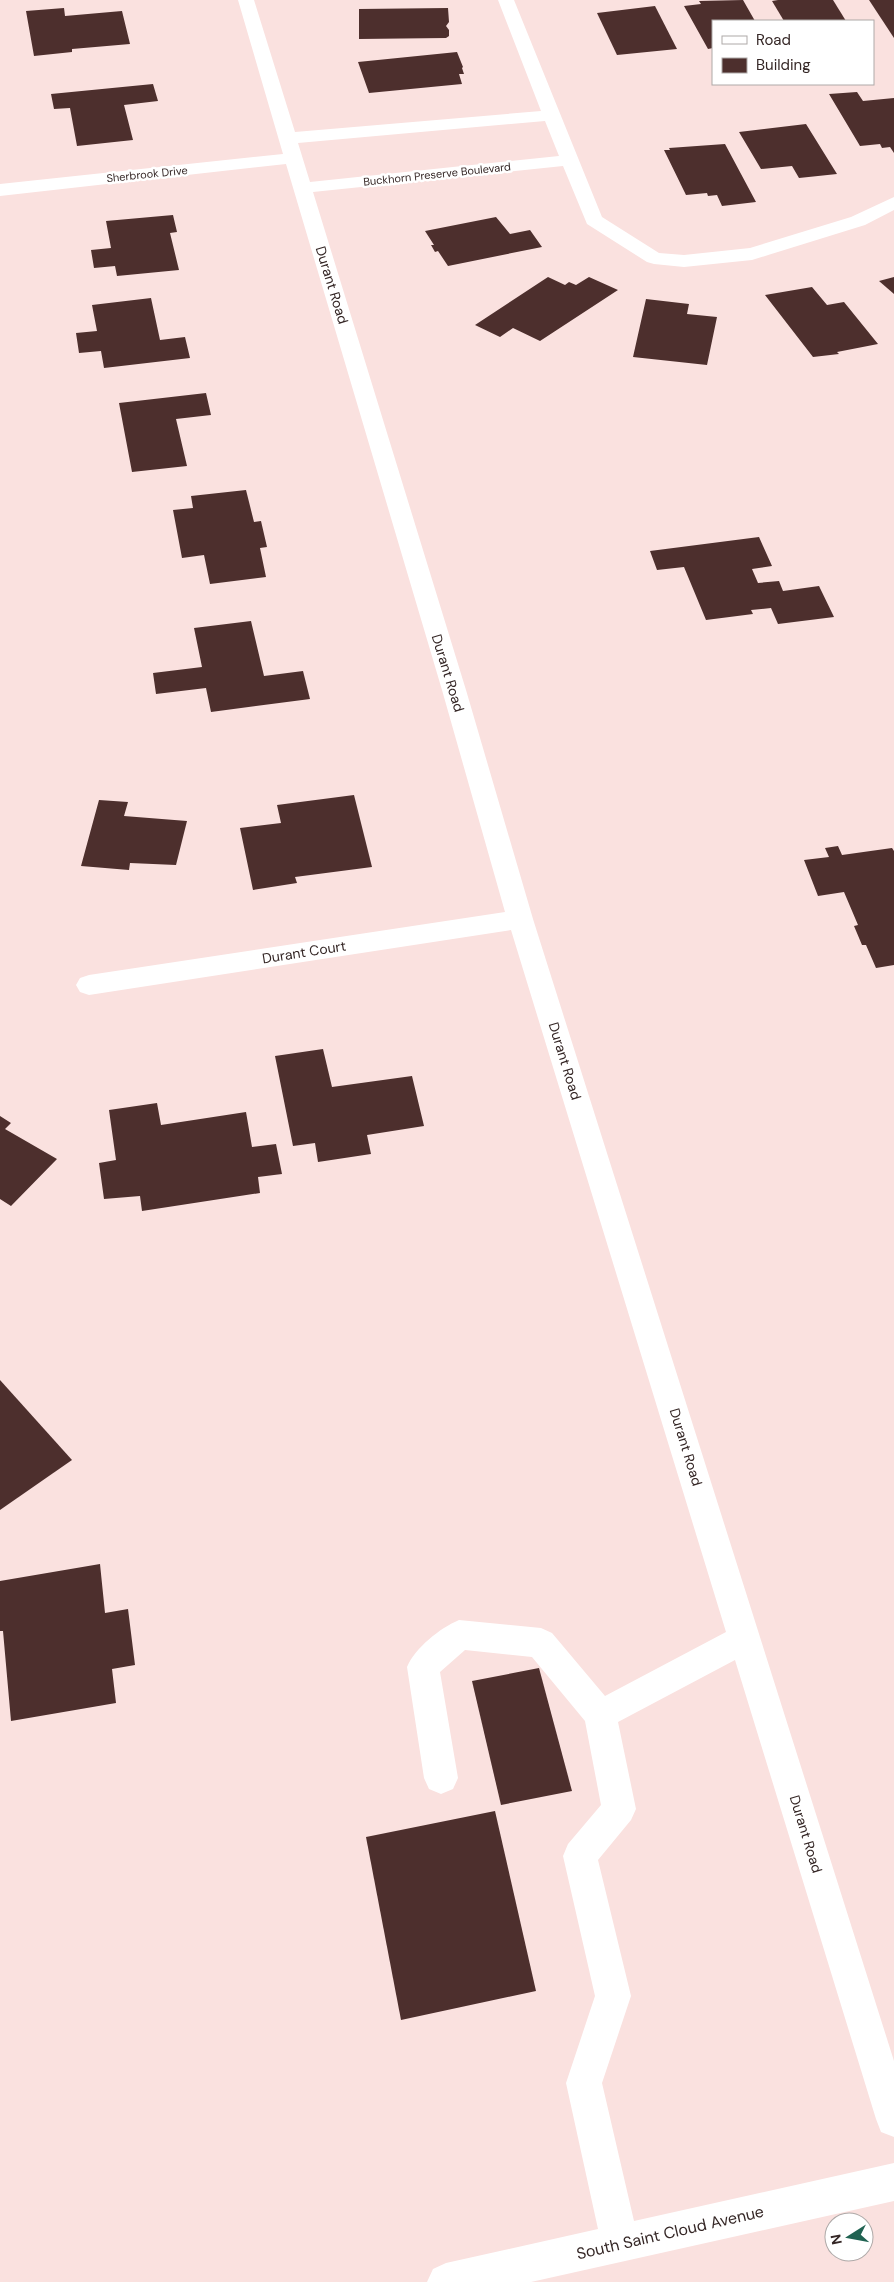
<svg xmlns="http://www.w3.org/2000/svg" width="894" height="2282" viewBox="0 0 894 2282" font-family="'DM Sans',sans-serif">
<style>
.building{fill:#4d2f2d}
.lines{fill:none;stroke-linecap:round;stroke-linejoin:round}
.minor{fill:#fff;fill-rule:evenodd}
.labels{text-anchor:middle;stroke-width:5;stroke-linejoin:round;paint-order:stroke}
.far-street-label{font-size:11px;fill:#352726;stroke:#fff}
.street-label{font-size:14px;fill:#352726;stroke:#fff}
.near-street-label{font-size:16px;fill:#352726;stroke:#fff}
</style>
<rect width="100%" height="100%" fill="#fae1df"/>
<!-- building -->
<g class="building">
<path d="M743,0L755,21H713V48L708,49L684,6L701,4L699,1Z"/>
<path d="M778,0H833L846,21H784L772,1Z"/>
<path d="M869,0H894V38Z"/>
<path d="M655,6L677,49L617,55L597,13Z"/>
<path d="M64,8L65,16L122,11L130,44L72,49V52L34,56L26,11Z"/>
<path d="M448,8L449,22L446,26L449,30V36L446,38L359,39V9Z"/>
<path d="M457,52L463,67L462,68L464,74H459L462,84L369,93L358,62Z"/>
<path d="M153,84L158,101L124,105L133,140L77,146L70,108L54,109L51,94Z"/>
<path d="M857,92L863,101L894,98V153L890,147L882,148L880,144L860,146L829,94Z"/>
<path d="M806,124L837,174L799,178L792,166L761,169L739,132Z"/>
<path d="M725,144L756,202L722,206L717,195L708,196L707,193L686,195L664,150H670L669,148Z"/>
<path d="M173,215L177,232L170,233L179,270L117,276L115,266L94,268L91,250L111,248L106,221Z"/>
<path d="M496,217L510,234L530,230L542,247L448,266L438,251L435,252L431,245H434L425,231Z"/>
<path d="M548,277L565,285L569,282L576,285L589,277L618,290L540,341L513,328L500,337L475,325Z"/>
<path d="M894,277V294L879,281Z"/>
<path d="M812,287L827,305L844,302L878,344L837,352L839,354L813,357L765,295Z"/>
<path d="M151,298L160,340L185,337L190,358L104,368L101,351L79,353L76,333L97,331L92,305Z"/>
<path d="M646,299L689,304L687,314L717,317L707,365L633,357Z"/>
<path d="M206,393L211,415L176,419L187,466L132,472L119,403Z"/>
<path d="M246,490L254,522L261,521L267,547L260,548L266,577L210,584L204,555L182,558L173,510L193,508L191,496Z"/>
<path d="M759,537L772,566L752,569L758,583L779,581L783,591L819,586L834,617L778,624L771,608L751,610L753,614L706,620L684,567L657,570L650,551Z"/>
<path d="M251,621L264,676L303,671L310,699L211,712L206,688L156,694L153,673L202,667L194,628Z"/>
<path d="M354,795L372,867L295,877L297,883L253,890L240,828L281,823L277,805Z"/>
<path d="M99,800L128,802L124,816L187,821L176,865L130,863L129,870L81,866Z"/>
<path d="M838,846L842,855L892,848L894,851V965L876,968L866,945H862L854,926L858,925L844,892L818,896L804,860L829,857L825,848Z"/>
<path d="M323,1049L332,1087L412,1076L424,1126L367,1135L371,1154L318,1162L315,1143L293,1146L275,1056Z"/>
<path d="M157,1103L161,1125L246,1112L252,1147L276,1144L282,1174L258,1177L260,1193L142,1211L140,1196L104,1199L99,1163L116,1160L109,1110Z"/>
<path d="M0,1116L11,1123L5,1129L57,1159L11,1206L0,1199Z"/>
<path d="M0,1380L72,1460L0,1510Z"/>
<path d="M100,1564L105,1613L128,1609L135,1665L112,1669L116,1703L11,1721L3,1631H0V1581Z"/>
<path d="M539,1668L572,1791L501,1805L472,1681Z"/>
<path d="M495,1811L536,1991L401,2020L366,1837Z"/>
</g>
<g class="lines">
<!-- minor -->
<path class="minor" d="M238,0H254L295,132L541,111L498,0H514L602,217L659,253L684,255L750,248L851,217L894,197V210L865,225L752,260L684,267L654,264L647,262L587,224L563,166L313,192L466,690L533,919L894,2061V2137L881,2132L876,2119L735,1660L618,1722L636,1809L631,1820L598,1860L631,1996L602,2083L634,2221L894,2163V2201L531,2282H427L433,2269L446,2263L598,2229L566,2083L595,1996L563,1856L568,1844L601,1805L585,1721L532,1657L465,1650L440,1672L458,1778L453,1789L441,1794L429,1789L424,1778L407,1667C415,1648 440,1628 459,1620L541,1628L552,1633L605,1696L726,1632L511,930L89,995L80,992L76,985L80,978L89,975L505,912L442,690L286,164L0,196V184L283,154ZM545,121L559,156L310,182L298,143Z"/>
</g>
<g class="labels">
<!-- far-street labels -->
<g class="far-street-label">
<text transform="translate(147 174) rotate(-6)" y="4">Sherbrook Drive</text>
<text transform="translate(437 174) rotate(-6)" y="4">Buckhorn Preserve Boulevard</text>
</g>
<!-- street labels -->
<g class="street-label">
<text transform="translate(332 285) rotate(73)" y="5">Durant Road</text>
<text transform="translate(448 673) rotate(73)" y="5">Durant Road</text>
<text transform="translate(304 952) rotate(-9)" y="5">Durant Court</text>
<text transform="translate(565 1061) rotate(73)" y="5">Durant Road</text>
<text transform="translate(686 1447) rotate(73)" y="5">Durant Road</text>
<text transform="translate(806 1834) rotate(73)" y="5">Durant Road</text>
</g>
<!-- near-street labels -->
<g class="near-street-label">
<text transform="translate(670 2232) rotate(-13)" y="6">South Saint Cloud Avenue</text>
</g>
</g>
<!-- legend -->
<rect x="712" y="20" width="162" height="65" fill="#ffffff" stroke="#aea9a8"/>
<rect x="722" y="36" width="25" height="8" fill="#ffffff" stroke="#aea9a8"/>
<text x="756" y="45" font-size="15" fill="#352726">Road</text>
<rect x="722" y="58" width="25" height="15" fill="#4d2f2d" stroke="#aea9a8"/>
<text x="756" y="70" font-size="15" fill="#352726">Building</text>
<!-- north arrow -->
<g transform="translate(849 2237) rotate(259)"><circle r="24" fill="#ffffff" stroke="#aea9a8"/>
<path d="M0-4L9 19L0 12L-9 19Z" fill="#206352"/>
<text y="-8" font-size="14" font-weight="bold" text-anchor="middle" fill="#352726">N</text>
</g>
</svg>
